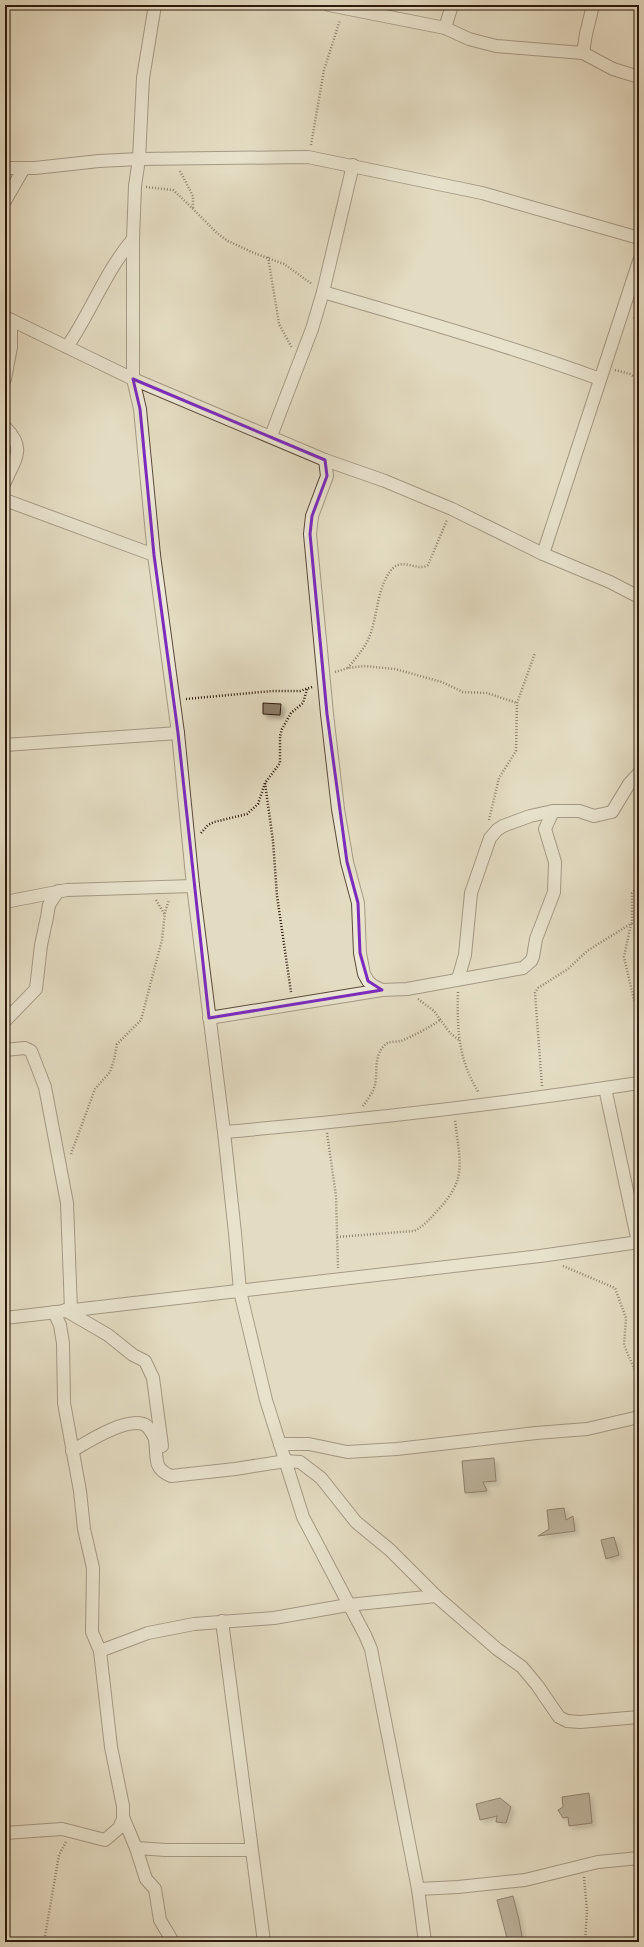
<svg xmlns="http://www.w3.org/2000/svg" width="644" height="1947" viewBox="0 0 644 1947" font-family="Alegreya,serif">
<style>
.building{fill:#8c7e6b;stroke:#2c190c;filter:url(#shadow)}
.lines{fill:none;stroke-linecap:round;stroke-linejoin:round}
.street-casing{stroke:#5a4a3a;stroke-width:14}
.path{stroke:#2c190c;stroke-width:2.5;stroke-dasharray:1 2;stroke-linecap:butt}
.street{stroke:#ede8d7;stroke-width:12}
.marked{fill:none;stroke:#7b2cbf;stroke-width:3;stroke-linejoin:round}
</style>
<defs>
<filter id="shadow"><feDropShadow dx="3.5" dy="3.5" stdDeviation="2" flood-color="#0004"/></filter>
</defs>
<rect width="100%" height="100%" fill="#e4dcc2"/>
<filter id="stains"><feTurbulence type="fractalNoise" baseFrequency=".005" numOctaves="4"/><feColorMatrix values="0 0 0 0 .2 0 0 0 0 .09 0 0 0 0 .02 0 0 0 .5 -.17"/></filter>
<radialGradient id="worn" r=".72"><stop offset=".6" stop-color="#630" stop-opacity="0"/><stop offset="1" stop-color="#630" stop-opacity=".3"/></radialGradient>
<!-- building -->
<g class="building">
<path d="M263,703L281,704L280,715L263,714Z"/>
<path d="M494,1458L496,1481L483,1482L487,1491L465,1493L462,1461Z"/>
<path d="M564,1508L566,1520L573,1516L575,1531L538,1536L549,1529L547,1510Z"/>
<path d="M614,1537L619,1555L606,1559L601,1540Z"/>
<path d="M589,1793L592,1823L569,1826L568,1817L563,1818L558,1810L563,1807L562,1797Z"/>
<path d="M500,1798L511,1807L506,1823L496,1822L497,1816L480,1820L476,1804Z"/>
<path d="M513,1896L519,1920L523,1942H508L497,1900Z"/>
</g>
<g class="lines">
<defs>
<g id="street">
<path d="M155,5L143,78L139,159L135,186L133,239V379L140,409L154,555L178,733L193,886L224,1132L235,1233L240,1291L266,1400L303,1517L365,1635L371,1649L418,1889L425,1942"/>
<path d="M329,5L445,28L469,39L496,46L583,53L613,69L639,77"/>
<path d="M445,28L452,5"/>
<path d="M583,53L586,34L593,5"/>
<path d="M5,168H35L99,161L139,159L308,157L482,193L639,238"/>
<path d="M5,201L24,168"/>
<path d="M323,292C416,319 509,346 600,379"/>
<path d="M5,317L133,379L325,460L385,481L452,509L543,554L610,582L639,597"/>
<path d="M67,347C91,312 105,272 133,239"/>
<path d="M5,379L11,347V320"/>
<path d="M5,427C26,448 16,458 5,482"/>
<path d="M271,436L312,329L323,292L353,165"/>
<path d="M325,460L327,476L312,516L310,534L327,714L338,809L347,862L358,903L360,953L364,974L368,981L372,985L382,990"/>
<path d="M5,500L154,555"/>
<path d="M543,554L639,261"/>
<path d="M5,745L178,733"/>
<path d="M5,902L67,890L193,886"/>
<path d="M458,979L465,955L471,893L490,838L497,830L503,826L530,816L553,811H579L594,816L612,812L629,784L639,773"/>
<path d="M209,1018L382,990L407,989L523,968L531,961L533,957L536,939L554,892L555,862L545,829L553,811"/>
<path d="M5,1021L36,989L41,945L47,917L49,905L58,891"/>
<path d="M5,1050L25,1048L31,1051L45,1087L67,1203L71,1310"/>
<path d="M605,1088L638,1242"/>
<path d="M224,1132C363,1120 501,1104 639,1083"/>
<path d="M65,1310L108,1335L133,1355L145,1361L153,1378L162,1446"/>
<path d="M5,1318L540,1256L639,1242"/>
<path d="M280,1444H309L347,1452L397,1449L536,1433L587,1429L639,1417"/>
<path d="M72,1451C87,1442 130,1414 147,1426C150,1430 154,1435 155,1440C158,1458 152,1468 171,1476L235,1469L286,1461L300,1462L321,1478L356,1522L390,1550L436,1596L497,1649L522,1667L537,1685L559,1717L567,1721L580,1722L639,1717"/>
<path d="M222,1621L264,1942"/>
<path d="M100,1651L148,1633L194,1624L274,1618L348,1605L436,1596"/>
<path d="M123,1817L136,1848L146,1879L155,1889L160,1920L173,1942"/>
<path d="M5,1833L62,1829L105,1840L119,1828L123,1819V1806L111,1747L100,1651L92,1632L93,1568L84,1529L80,1491L64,1403L63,1343L60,1325L54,1312"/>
<path d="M136,1848L166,1850H251"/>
<path d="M418,1889L458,1887L525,1880L598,1862L639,1858"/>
</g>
</defs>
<!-- street casing -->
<use href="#street" class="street-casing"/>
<!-- path -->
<g class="path">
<path d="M311,145L324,70L340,20"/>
<path d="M180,171L193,196V208"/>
<path d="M146,187L173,190L186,202L217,233L228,241L254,253L284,264L312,284"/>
<path d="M268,257L279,324L292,348"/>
<path d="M634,317L639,328"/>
<path d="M615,370L630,374L639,380"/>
<path d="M348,668C355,659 363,650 368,640C378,619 376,586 393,568C404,558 418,572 428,565L447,520"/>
<path d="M335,672L348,668L364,666L395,669L442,682L463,692L487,693L517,703"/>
<path d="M186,699L272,691H300L312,687"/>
<path d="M265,783L273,841L277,896L291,992"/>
<path d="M635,797L639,809"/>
<path d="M489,820L499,778L516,751L517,703L535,653"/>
<path d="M201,833L208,825L214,822L247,814L258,804L265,783L280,763V736L282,729L291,713L303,703L307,689"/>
<path d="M156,900L165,915"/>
<path d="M631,924L624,957L634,1000L639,1007"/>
<path d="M458,992C457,1030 458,1059 479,1093"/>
<path d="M418,999L434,1011L450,1033L459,1040"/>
<path d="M542,1086L535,993L538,988L568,969L587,951L632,923V893L637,888L639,856"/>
<path d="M363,1106C367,1100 373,1093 375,1085C378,1071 373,1055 386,1044C390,1041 396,1042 401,1041C411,1037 433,1026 441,1019"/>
<path d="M327,1133L336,1196L338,1268"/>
<path d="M71,1154L95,1089L110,1072L114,1060L117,1044L141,1020L162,940L165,912L169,900"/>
<path d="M337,1237L414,1231C424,1226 430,1219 437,1211C469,1178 459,1161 455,1119"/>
<path d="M563,1266L615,1288L626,1318L624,1345L639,1380"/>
<path d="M584,1877L587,1911L585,1942"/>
<path d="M44,1942L59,1855L66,1842"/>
</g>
<!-- street -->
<use href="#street" class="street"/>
</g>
<!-- marked area -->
<path d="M0 0H644V1947H0ZM133,379L325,460L327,476L312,516L310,534L327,714L347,862L358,903L360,953L368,981L382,990L209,1018L178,733L154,555L140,409Z" fill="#e4dcc2" fill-opacity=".55" fill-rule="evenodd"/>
<path class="marked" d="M133,379L325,460L327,476L312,516L310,534L327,714L347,862L358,903L360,953L368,981L382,990L209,1018L178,733L154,555L140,409Z"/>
<!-- margin -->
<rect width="644" height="1947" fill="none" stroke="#e4dcc2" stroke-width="20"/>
<rect x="6" y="6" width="632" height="1935" fill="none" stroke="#2c190c" stroke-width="2"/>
<rect x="10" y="10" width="624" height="1927" fill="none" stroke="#2c190c"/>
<rect width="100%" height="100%" filter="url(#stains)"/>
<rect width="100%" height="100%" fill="url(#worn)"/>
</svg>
